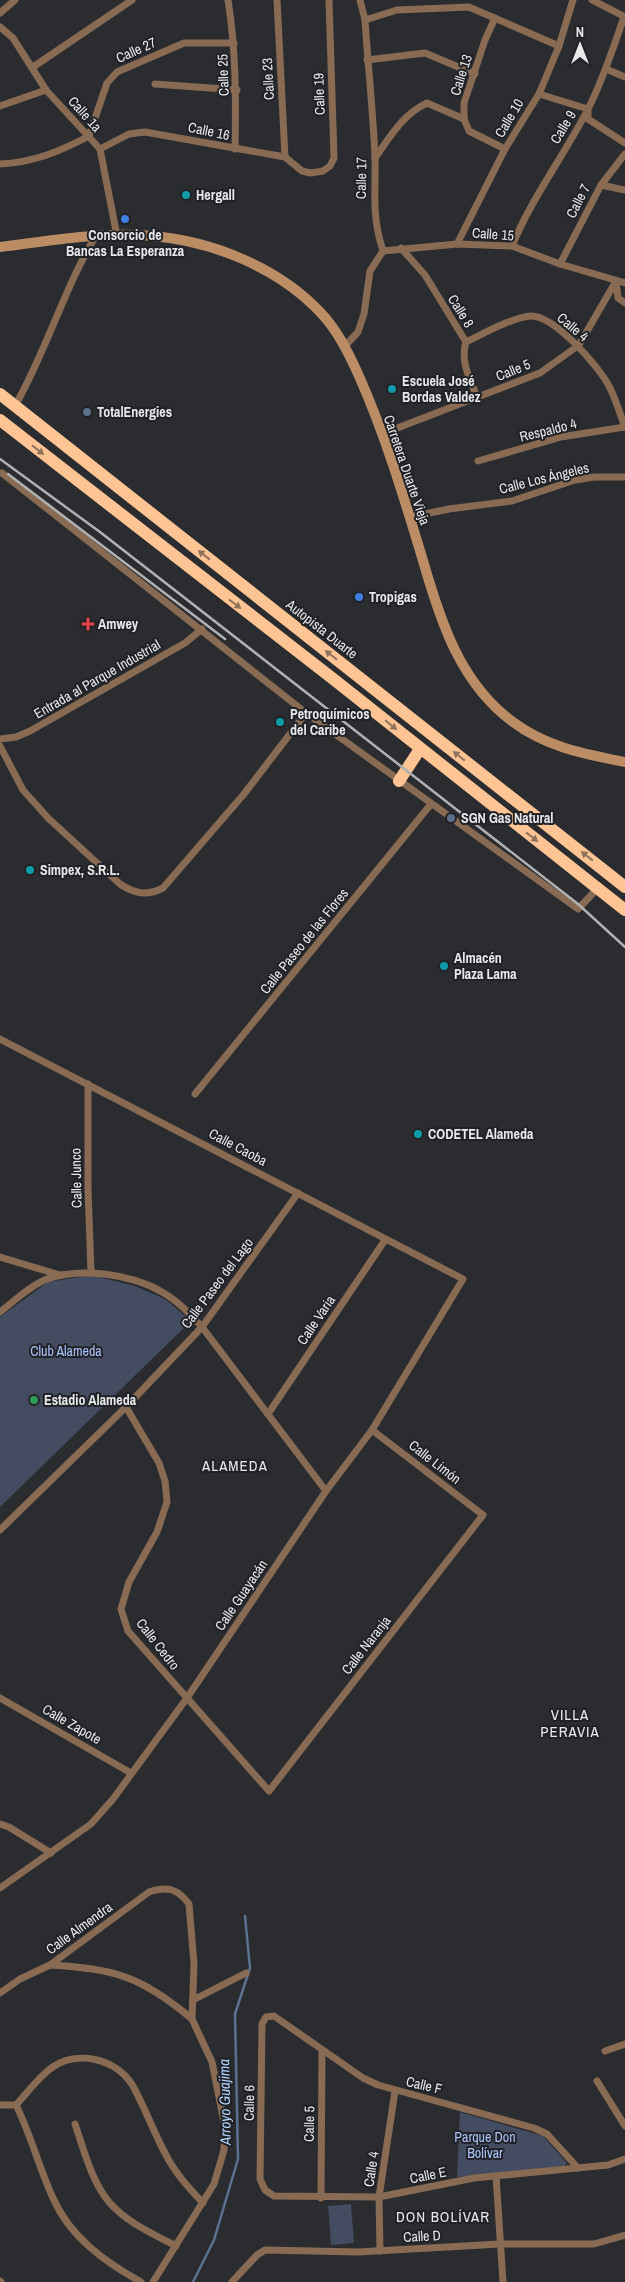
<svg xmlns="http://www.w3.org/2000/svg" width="625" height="2282" viewBox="0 0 625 2282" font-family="'Archivo Narrow',sans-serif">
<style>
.green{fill:#434c60}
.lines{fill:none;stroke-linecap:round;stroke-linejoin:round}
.stream{stroke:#5b7291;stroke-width:2.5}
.minor{stroke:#886b52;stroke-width:7}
.secondary{stroke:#bc8d65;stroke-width:10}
.motorway{stroke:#fec493;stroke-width:12}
.rail{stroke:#afb1b3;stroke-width:2.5}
.oneway{fill:#8f735c}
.culture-dot{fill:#0f9aa8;stroke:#202226;stroke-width:2}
.shop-dot{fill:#3f7fe0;stroke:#202226;stroke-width:2}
.service-dot{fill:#5c6f8a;stroke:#202226;stroke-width:2}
.health-dot{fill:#e0444e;stroke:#202226;stroke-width:2}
.leisure-dot{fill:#2e9e5b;stroke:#202226;stroke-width:2}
.labels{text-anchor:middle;stroke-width:4;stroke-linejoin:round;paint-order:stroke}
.street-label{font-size:14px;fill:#e6e8ea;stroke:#202226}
.poi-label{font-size:14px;font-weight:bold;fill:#e6e8ea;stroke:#202226;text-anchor:start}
.park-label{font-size:14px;fill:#aac3fc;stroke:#202226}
.neighbourhood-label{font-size:15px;letter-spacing:1px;fill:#e6e8ea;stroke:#202226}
.water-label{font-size:15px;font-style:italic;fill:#b1d1fb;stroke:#202226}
</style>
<rect width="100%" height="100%" fill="#2a2c30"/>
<!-- green -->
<g class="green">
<path d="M91,1275L135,1286L165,1299L191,1321L0,1507V1317L48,1282Z"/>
<path d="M460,2112L543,2136L567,2163L564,2166L457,2177Z"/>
<path d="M351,2204L354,2243L331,2245L328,2206Z"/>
</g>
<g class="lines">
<!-- stream -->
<path class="stream" d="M193,2282L214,2240L238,2159L235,2014L250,1968L245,1916"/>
<!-- minor -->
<g class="minor">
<path d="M228,0C236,50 236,98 235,149"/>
<path d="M277,0L285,157"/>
<path d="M592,0L625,17"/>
<path d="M0,13L15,0"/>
<path d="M495,18L485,40L464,103V119L469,131L505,149"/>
<path d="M365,20L397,10L469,7L559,46"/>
<path d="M0,27L13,38L46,90L100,149L117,236"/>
<path d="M367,60L425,53L475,74"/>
<path d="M33,67L132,0"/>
<path d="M606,69L625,77"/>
<path d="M155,84L237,90"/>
<path d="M539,94L588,109V119L625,143"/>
<path d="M0,106L46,90"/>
<path d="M100,149L129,134L145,132L285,157L302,171L311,173L323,171L330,166L334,158L329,0"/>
<path d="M375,158C390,137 403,114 427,103L464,119"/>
<path d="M0,164C32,163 61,151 89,136L107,83L117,72L184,43H234"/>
<path d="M601,185L625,190"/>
<path d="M457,244L505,149L539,94L559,46L573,0"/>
<path d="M512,246C532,197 564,156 588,109C603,80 613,48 624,17"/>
<path d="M401,248L425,275L466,342C460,362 470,379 477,397"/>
<path d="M383,251L457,244L512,246L560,264L625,283"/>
<path d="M560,264L601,185L625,154"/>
<path d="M616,282L618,298L625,303"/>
<path d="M466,342C483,334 511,318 530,316C553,314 600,367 610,388C616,400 620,414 625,427"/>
<path d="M345,346L358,332L364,314L370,271L383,251C371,213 376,194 375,157C373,111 368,66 365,20L360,0"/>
<path d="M15,406C46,352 63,291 95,237"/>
<path d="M382,434L540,373L579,345L616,281"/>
<path d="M478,461L561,437L625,427"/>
<path d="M2,473L306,713L578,909L597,889"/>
<path d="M410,517L449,509L512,501L575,480L594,477H625"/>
<path d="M0,739L16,737L30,731L185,643L202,629"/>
<path d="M0,746L23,790L48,818L120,884C135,894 147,896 163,888L244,794L306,713"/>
<path d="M0,1039L463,1279L372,1430L326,1491L187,1698L113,1799L91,1824L0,1888"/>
<path d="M88,1084V1188L91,1272"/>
<path d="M195,1094L431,804"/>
<path d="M0,1257L60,1275"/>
<path d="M0,1312C14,1301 31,1285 47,1279C80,1267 132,1274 162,1292C178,1301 190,1314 202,1327L326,1491"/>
<path d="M126,1407L159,1463L165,1481L167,1502L157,1532L129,1582L121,1609L128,1631L269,1791L483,1515L372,1430"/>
<path d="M268,1414L385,1240"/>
<path d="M0,1530L126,1407L202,1327L298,1193"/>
<path d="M0,1698L131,1773"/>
<path d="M0,1824L9,1827L51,1853"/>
<path d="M50,1965C115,1969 141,1976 192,2019"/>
<path d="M0,1993L20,1979L50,1965L149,1892C167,1886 177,1888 189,1904L194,1964L192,2019L212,2062L225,2127L224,2150L214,2184L153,2282"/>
<path d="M193,2000L246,1973"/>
<path d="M605,2051L625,2044"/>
<path d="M597,2081L625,2126"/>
<path d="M0,2105H16"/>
<path d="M16,2105C27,2093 37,2079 50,2069C76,2049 116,2058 133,2086C145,2108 154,2133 166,2155C175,2173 189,2188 203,2203"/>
<path d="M16,2105C31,2135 39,2168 53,2198C70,2237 105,2262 141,2282"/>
<path d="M75,2124C84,2150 91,2180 109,2202C126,2222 153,2234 176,2246"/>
<path d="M578,2168L547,2134L534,2128L378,2085L363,2078L274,2016L266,2017L262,2024L260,2179L265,2190L274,2196L379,2197L474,2178L608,2165L625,2159"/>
<path d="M496,2176L503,2282"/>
<path d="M321,2198L322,2050"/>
<path d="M380,2251L379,2197L395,2091"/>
<path d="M0,2281L1,2282"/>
<path d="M232,2282L257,2255L265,2250L358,2252L500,2244H594L625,2235"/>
</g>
<!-- secondary -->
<path class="secondary" d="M0,247C50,241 102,231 152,236C213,241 279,268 321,313C338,331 349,354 359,376C386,437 405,501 424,564C441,623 461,684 513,722C546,747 585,754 625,762"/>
<!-- motorway -->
<g class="motorway">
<path d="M0,394L625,887"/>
<path d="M0,420L332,678L625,910"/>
<path d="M399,781L420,749"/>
</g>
<!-- rail -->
<g class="rail">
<path d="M0,459L100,532L578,904L625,947"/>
<path d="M8,474L225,639"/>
</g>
</g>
<!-- one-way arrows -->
<defs><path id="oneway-solid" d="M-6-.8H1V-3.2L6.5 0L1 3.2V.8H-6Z" transform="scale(1.25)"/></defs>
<g class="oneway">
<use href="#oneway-solid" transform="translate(38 450) rotate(38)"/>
<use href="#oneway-solid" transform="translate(204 555) rotate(-142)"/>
<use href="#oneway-solid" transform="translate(235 604) rotate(37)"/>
<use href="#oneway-solid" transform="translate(331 655) rotate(-142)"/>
<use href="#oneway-solid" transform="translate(391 725) rotate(39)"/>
<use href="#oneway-solid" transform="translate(459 756) rotate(-142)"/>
<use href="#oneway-solid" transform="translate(532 837) rotate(38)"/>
<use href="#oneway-solid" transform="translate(587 856) rotate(-142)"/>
</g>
<!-- markers -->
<g class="culture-dot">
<circle cx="186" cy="195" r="5"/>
<circle cx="392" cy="389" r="5"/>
<circle cx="280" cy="722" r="5"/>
<circle cx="30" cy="870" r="5"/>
<circle cx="444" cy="966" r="5"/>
<circle cx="418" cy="1134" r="5"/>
</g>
<g class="shop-dot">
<circle cx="125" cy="219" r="5"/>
<circle cx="359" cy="597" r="5"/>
</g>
<g class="service-dot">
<circle cx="87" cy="412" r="5"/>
<circle cx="451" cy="818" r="5"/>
</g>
<path class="health-dot" d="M85.5 616.5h5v5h5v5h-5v5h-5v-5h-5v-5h5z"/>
<circle class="leisure-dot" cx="34" cy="1400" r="5"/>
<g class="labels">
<!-- street labels -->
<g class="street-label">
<text transform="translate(136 50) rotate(-24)" y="5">Calle 27</text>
<text transform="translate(223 75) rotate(-92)" y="5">Calle 25</text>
<text transform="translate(461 75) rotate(-72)" y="5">Calle 13</text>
<text transform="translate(268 79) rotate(-93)" y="5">Calle 23</text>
<text transform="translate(319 94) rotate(-92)" y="5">Calle 19</text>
<text transform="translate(85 114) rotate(48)" y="5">Calle 1a</text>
<text transform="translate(509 118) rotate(-59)" y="5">Calle 10</text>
<text transform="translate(563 127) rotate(-59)" y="5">Calle 9</text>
<text transform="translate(209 131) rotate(12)" y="5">Calle 16</text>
<text transform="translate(361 178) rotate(-89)" y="5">Calle 17</text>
<text transform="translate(578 201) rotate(-63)" y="5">Calle 7</text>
<text transform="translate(493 234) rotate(4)" y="5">Calle 15</text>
<text transform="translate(461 311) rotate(58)" y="5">Calle 8</text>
<text transform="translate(573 327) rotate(40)" y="5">Calle 4</text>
<text transform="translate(513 370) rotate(-22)" y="5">Calle 5</text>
<text transform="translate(548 430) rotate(-14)" y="5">Respaldo 4</text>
<text transform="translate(407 470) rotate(71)" y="5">Carretera Duarte Vieja</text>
<text transform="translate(544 478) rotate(-14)" y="5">Calle Los Ángeles</text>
<text transform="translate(322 629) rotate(38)" y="5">Autopista Duarte</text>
<text transform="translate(97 679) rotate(-30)" y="5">Entrada al Parque Industrial</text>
<text transform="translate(304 941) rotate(-51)" y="5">Calle Paseo de las Flores</text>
<text transform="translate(238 1147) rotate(28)" y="5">Calle Caoba</text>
<text transform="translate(76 1178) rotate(-91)" y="5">Calle Junco</text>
<text transform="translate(217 1283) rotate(-53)" y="5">Calle Paseo del Lago</text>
<text transform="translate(316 1320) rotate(-56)" y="5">Calle Varia</text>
<text transform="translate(435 1462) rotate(38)" y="5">Calle Limón</text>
<text transform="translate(241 1595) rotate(-56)" y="5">Calle Guayacán</text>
<text transform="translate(158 1644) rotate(52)" y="5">Calle Cedro</text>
<text transform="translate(366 1645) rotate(-52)" y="5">Calle Naranja</text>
<text transform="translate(72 1724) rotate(30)" y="5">Calle Zapote</text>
<text transform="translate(79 1928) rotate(-36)" y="5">Calle Almendra</text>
<text transform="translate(424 2085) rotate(13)" y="5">Calle F</text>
<text transform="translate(249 2103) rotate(-89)" y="5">Calle 6</text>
<text transform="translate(309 2124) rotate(-89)" y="5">Calle 5</text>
<text transform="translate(371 2169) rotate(-81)" y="5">Calle 4</text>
<text transform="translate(428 2175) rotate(-11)" y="5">Calle E</text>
<text transform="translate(422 2236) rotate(-3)" y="5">Calle D</text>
</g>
<!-- poi labels -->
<g class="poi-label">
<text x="196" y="200">Hergall</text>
<text x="125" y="240" text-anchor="middle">Consorcio de<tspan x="125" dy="16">Bancas La Esperanza</tspan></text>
<text x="402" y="386">Escuela José<tspan x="402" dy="16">Bordas Valdez</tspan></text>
<text x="97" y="417">TotalEnergies</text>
<text x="369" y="602">Tropigas</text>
<text x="98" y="629">Amwey</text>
<text x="290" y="719">Petroquímicos<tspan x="290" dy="16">del Caribe</tspan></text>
<text x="461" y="823">SGN Gas Natural</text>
<text x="40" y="875">Simpex, S.R.L.</text>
<text x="454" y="963">Almacén<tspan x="454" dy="16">Plaza Lama</tspan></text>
<text x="428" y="1139">CODETEL Alameda</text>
<text x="44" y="1405">Estadio Alameda</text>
</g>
<!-- park labels -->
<g class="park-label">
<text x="66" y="1356">Club Alameda</text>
<text x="485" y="2142">Parque Don<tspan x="485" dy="16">Bolívar</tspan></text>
</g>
<!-- neighbourhood labels -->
<g class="neighbourhood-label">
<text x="235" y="1471">ALAMEDA</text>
<text x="570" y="1720">VILLA<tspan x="570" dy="17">PERAVIA</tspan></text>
<text x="443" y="2222">DON BOLÍVAR</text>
</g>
<!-- water labels -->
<g class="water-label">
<text transform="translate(225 2102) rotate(-91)" y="5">Arroyo Guajima</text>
</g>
</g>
<!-- north arrow -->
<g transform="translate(580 45)" stroke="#202226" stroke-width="4" paint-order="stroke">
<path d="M0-4L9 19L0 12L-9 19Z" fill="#e6e8ea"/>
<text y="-8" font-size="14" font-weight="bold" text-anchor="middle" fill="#e6e8ea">N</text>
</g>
</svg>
